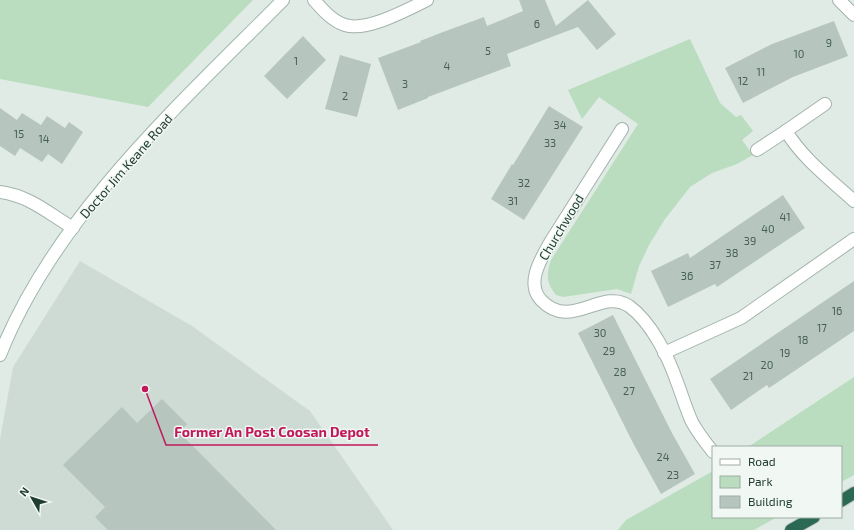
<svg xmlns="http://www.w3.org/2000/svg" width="854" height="530" viewBox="0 0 854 530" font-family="'Exo 2',sans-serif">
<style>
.built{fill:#cedbd4}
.green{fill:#b9ddbe}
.building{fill:#b6c6be}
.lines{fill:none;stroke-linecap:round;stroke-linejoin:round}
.street-casing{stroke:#a3b3ab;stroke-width:14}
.secondary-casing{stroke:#9fb7ac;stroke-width:14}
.highway-casing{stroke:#c1c8c5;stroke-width:14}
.street{stroke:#fff;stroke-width:12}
.secondary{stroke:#fff;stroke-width:12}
.highway{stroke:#2c6955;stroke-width:12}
.labels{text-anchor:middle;stroke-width:3;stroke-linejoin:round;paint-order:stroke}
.number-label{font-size:11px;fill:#465e54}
.street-label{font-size:13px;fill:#213c31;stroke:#f1f8f3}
.leader{fill:none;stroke:#c2185b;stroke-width:1.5}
.callout-dot{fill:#c2185b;stroke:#f1f8f3;stroke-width:1.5}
.callout-label{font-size:14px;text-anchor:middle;font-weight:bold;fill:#c2185b;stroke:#f1f8f3;stroke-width:3;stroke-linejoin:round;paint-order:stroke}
</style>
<rect width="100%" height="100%" fill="#e0ebe5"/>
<!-- built -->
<path class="built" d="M80,261L192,326L310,411L393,530H0V439L13,367Z"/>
<!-- green -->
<g class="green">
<path d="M0,0H253L148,107L0,79Z"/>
<path d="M690,39L720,103L736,117L741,115L753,131L742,140L753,155L737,164L712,173L690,187L665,219L649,245L639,266L631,294L617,289L563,297L556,295C546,282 546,275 551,260L638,124L599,97L582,119L568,90Z"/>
<path d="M854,377V475L841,482V447H748Z"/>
<path d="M713,471V517H777L754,530H618L626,520Z"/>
</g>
<!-- building -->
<g class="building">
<path d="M519,0H545L556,26L588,0L616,34L597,50L578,27L507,54L511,66L428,97V98L398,110L378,58L421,42L420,41L443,32L484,17L487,26L523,11Z"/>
<path d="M834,21L848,56L793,77L743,103L725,68L772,44Z"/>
<path d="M303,36L326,60L287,99L264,76Z"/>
<path d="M340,55L371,64L357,117L325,109Z"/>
<path d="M549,106L583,127L524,220L491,199L512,164L513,165Z"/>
<path d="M0,108L17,120L22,113L41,125L47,116L65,128L69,122L83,132L62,164L48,154L42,162L20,148L15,156L0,146Z"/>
<path d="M783,195L805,228L717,287L715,284L668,307L651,271L688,253L690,258Z"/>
<path d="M854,281V331L769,388L767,385L731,410L710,379Z"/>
<path d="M613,315L672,433L695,474L661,494L633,443L578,333Z"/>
<path d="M162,399L187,424L179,432L276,530H108L95,517L105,507L63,465L122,407L137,423Z"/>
</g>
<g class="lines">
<defs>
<g id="street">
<path d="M314,0C322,9 332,21 345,25C366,32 407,10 427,0"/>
<path d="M839,0L854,15"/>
<path d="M825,104L786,131C803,159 830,179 854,201"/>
<path d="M622,129L551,241C542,257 525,283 541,300C571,332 601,287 629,306C651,322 668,356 677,382C682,395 686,409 692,422C698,433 705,442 713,452"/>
<path d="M757,150L786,131"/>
<path d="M0,192C30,196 48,213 73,228"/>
<path d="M664,353L741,318L854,239"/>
</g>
<path id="secondary" d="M0,355C55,216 180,104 283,0"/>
<g id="highway">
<path d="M841,501L854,493"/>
<path d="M791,530L814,517"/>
</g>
</defs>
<!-- street casing -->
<use href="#street" class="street-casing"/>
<!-- secondary casing -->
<use href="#secondary" class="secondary-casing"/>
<!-- highway casing -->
<use href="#highway" class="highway-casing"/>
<!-- street -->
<use href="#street" class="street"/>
<!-- secondary -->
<use href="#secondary" class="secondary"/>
<!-- highway -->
<use href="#highway" class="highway"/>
</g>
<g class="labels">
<!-- number labels -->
<g class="number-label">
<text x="537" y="28">6</text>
<text x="829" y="47">9</text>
<text x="488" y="55">5</text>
<text x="799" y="58">10</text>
<text x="296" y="65">1</text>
<text x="447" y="70">4</text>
<text x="761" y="76">11</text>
<text x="743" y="85">12</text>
<text x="405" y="88">3</text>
<text x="345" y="100">2</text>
<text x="560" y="129">34</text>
<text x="19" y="138">15</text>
<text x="44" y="143">14</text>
<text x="550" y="147">33</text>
<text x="524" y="187">32</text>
<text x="513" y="205">31</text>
<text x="785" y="221">41</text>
<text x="768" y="233">40</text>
<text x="750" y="245">39</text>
<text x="732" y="257">38</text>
<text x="715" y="269">37</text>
<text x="687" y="280">36</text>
<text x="837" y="315">16</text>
<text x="822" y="332">17</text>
<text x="600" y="337">30</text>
<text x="803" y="344">18</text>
<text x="609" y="355">29</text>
<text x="785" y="357">19</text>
<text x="767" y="369">20</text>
<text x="620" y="376">28</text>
<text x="748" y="380">21</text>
<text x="629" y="395">27</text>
<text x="663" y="461">24</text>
<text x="673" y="479">23</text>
</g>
<!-- street labels -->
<g class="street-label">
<text transform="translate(126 166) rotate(-49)" y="5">Doctor Jim Keane Road</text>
<text transform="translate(561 227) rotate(-59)" y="5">Churchwood</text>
</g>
</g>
<!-- callouts -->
<path class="leader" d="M145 389L166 445H378"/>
<circle class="callout-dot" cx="145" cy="389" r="4"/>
<g class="callout-label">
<text x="272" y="437">Former An Post Coosan Depot</text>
</g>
<!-- legend -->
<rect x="712" y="446" width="130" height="72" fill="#f1f8f3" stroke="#9eada5"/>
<rect x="720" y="459" width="20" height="6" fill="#ffffff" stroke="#9eada5"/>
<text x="748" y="466" font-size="12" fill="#213c31">Road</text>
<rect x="720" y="476" width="20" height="12" fill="#b9ddbe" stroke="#9eada5"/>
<text x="748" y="486" font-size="12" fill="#213c31">Park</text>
<rect x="720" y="496" width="20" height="12" fill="#b6c6be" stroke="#9eada5"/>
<text x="748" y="506" font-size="12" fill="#213c31">Building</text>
<!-- north arrow -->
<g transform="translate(32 498) rotate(309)" stroke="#f1f8f3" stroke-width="3" paint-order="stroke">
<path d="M0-3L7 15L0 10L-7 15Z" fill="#213c31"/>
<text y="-6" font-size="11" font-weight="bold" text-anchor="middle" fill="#213c31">N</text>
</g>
</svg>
